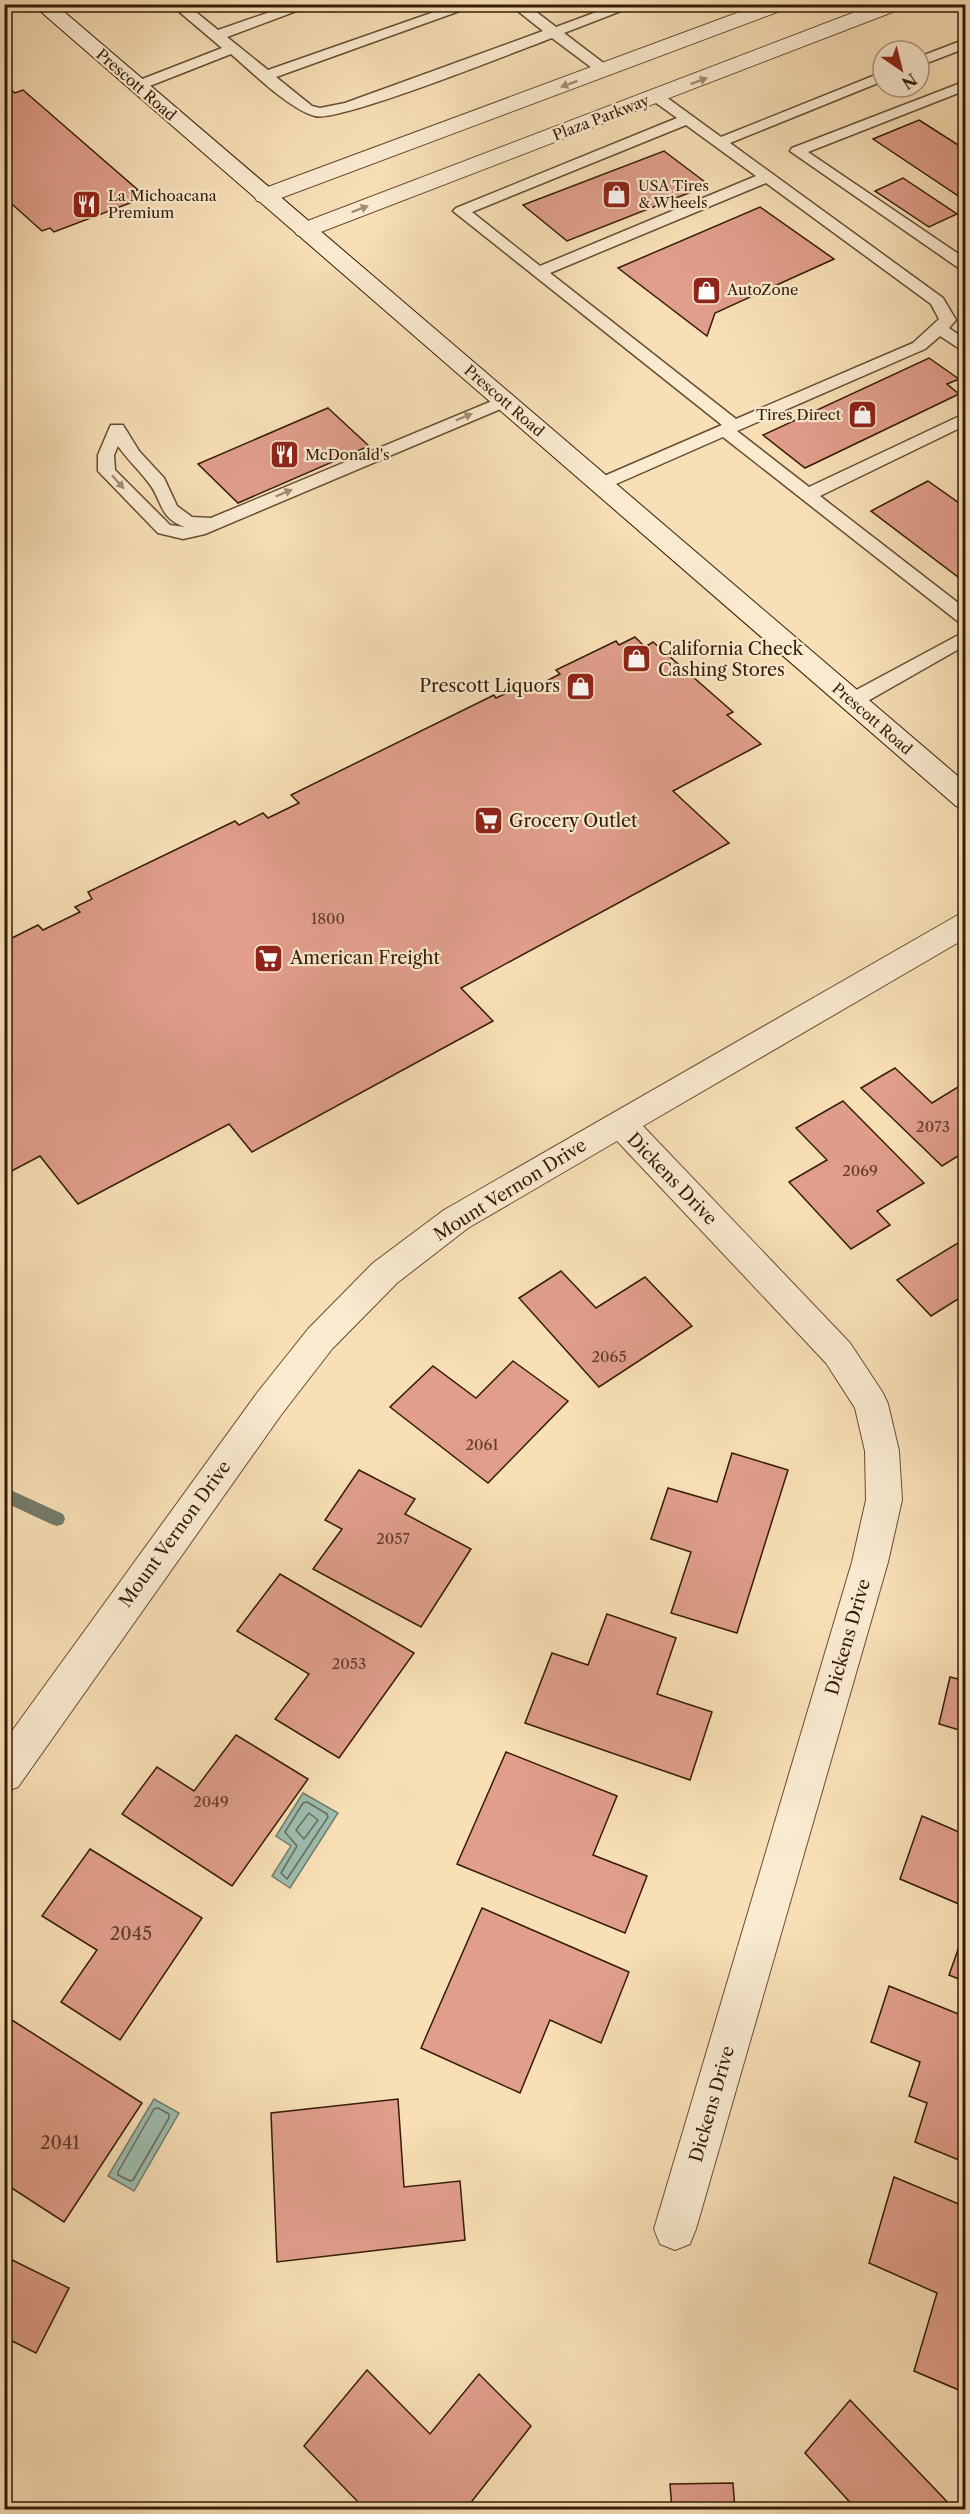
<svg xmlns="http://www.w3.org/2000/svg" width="970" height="2514" viewBox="0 0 970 2514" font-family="'Libre Caslon Text',serif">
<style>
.water{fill:#9dbcaf;stroke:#737c6b;stroke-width:1.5}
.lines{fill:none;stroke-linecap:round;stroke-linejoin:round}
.shore{stroke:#696c5a;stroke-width:1.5}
.stream{fill:#737c6b;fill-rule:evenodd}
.building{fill:#e09e8b;stroke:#351c05;stroke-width:1.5}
.service-casing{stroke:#664d31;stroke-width:3}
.minor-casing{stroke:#664d31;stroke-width:2}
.tertiary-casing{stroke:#664d31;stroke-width:2}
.secondary-casing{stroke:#351c05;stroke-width:2}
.service{fill:#faead0;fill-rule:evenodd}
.minor{fill:#faead0;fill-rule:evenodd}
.tertiary{fill:#faead0;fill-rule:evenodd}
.secondary{fill:#faead0;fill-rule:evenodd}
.oneway{fill:#a18d75}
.labels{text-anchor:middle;stroke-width:4.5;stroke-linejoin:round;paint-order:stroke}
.far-street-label{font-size:15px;fill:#351c05;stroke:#faead0}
.far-poi-label{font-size:15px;fill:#351c05;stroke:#faead0;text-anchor:start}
.number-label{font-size:15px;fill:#603c26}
.poi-label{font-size:18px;fill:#351c05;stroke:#faead0;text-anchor:start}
.street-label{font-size:18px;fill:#351c05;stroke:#faead0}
.near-number-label{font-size:18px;fill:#603c26}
</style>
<rect width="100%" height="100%" fill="#f8dfb6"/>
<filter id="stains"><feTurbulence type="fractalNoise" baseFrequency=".00333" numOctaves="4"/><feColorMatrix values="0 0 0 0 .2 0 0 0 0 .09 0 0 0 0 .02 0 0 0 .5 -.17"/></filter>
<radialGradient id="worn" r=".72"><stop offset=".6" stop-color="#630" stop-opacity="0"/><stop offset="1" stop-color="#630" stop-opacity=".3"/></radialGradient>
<!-- water -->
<g class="water">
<path d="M303,1793L338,1813L290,1888L272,1876L291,1846L276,1836Z"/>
<path d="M154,2099L179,2113L134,2191L108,2176Z"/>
</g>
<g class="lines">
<!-- shore -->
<g class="shore">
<path d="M307,1802L327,1814L328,1817L287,1879L281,1873L297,1846L285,1832L303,1803Z"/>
<path d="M309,1813L318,1820L304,1839L296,1830Z"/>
<path d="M158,2108L169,2114V2118L133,2180L130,2181L118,2175V2172L154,2109Z"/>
</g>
<!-- stream -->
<path class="stream" d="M4,1487L63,1514L65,1519L63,1524L57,1526L51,1524L4,1502Z"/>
</g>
<!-- building -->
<g class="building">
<path d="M11,90L15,93L23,90L138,190L130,193L138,200L54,232L50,228L42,231L4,197V92Z"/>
<path d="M919,120L966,150V201L873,139Z"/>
<path d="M664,151L709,185L567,241L523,205Z"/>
<path d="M903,178L957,214L929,227L875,191Z"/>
<path d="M760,207L834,259L715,313L707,336L618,268Z"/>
<path d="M929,358L959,379L947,384L959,394L805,468L763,435Z"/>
<path d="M328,408L369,446L238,503L198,464Z"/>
<path d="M928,481L966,508V583L871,511Z"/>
<path d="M635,637L645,647L653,642L733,712L727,715L761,744L673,791L729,843L461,988L493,1021L252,1152L229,1124L78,1204L40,1156L4,1175V942L38,925L43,930L80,912L75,907L92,899L88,892L235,821L239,825L263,813L268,818L299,803L291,795L494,695L496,698L522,686L529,690L560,674L556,670L616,641L619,645Z"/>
<path d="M895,1068L932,1103L966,1082V1151L942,1166L861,1088Z"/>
<path d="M843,1101L924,1183L877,1211L890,1225L851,1249L789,1182L827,1160L796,1128Z"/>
<path d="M966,1238V1294L931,1316L897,1280Z"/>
<path d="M561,1271L596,1308L645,1277L692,1326L599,1387L519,1298Z"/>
<path d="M513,1361L568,1401L488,1483L390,1407L433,1366L476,1398Z"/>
<path d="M732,1453L788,1470L737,1633L671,1613L691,1552L651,1539L668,1488L717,1502Z"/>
<path d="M359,1470L415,1499L405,1514L471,1549L421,1627L313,1569L342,1529L325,1520Z"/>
<path d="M280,1574L414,1653L339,1758L275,1719L309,1674L237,1631Z"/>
<path d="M607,1614L676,1638L657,1694L712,1712L690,1780L525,1723L552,1653L588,1665Z"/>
<path d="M950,1677L966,1681V1732L939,1724Z"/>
<path d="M236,1735L308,1779L232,1886L122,1814L157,1767L194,1791Z"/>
<path d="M506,1752L617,1796L593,1855L647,1876L625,1933L457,1864Z"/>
<path d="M922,1816L966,1835V1907L900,1879Z"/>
<path d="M90,1849L202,1918L120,2040L61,2002L97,1950L42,1916Z"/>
<path d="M482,1908L629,1972L601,2043L550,2020L520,2093L421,2048Z"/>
<path d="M966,1927V1982L949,1975Z"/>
<path d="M889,1986L966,2017V2163L915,2142L927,2103L909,2096L920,2062L871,2042Z"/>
<path d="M4,2015L142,2103L64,2222L4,2183Z"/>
<path d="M398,2099L404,2187L460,2181L465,2240L277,2262L271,2113Z"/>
<path d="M894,2177L966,2207V2393L914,2371L937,2293L869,2263Z"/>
<path d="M4,2256L69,2288L36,2353L4,2337Z"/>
<path d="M367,2370L430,2434L479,2374L531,2426L465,2510H356L360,2504L304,2446Z"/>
<path d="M850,2400L955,2510H857L805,2453Z"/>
<path d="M733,2483L735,2510H672L670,2484Z"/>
</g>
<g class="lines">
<defs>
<g id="service">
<path d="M170,4H186L218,30L293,4H315L227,37L268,70L457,4H479L276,77L312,106L320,108L345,103L543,31L509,4H526L556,27L618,4H639L564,33L610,68L612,71L610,74H600L552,38C517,51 338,123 315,116C289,109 252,72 231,54L142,89H132L130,86L132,83L222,48Z"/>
<path d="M966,39V48L919,66V57Z"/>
<path d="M883,72V81L730,143L943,298L956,320L949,328L966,340V353L940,336L925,349L737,431L809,487L966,413V425L820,496L966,609V625L960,623L723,437L607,488H595L592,484L595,480L722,425L453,211L456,208L677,118L652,100L650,97L652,94H662L721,137ZM686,125L756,176L540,266L472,212ZM766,183L931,304L939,319L913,343L736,419L550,273Z"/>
<path d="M966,81V90L808,152L966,259V271L960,269L790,151L792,148Z"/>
<path d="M504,396L512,401L510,405L205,534L183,539L158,533L98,471V455L109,429L111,425H123L139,451L164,478L177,506L192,517L211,518ZM118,446C127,459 138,469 148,482C163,500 158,518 185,527L170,525L115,470L114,455Z"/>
<path d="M966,631V645L859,706L852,707L845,706L843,701L845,696Z"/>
</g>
<path id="minor" d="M966,913V938L643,1126L850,1343L883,1393L888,1404L899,1451L902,1500L888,1562L696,2229L690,2244L675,2250L660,2244L654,2229L852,1562L866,1500L865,1451L855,1408L826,1363L617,1141L468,1228L397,1283L332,1349L281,1415L18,1787L4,1792V1742L257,1393L308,1329L373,1263L444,1210L956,916Z"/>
<g id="tertiary">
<path d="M761,4H791L788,8L273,201L265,203L257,201L254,196L257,191Z"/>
<path d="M876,4H906L903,8L313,235L305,237L297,235L294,230L297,225Z"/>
</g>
<path id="secondary" d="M32,4H55L966,783V809L956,806Z"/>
</defs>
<!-- service casing -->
<use href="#service" class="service-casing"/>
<!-- minor casing -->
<use href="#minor" class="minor-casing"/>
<!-- tertiary casing -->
<use href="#tertiary" class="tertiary-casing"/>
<!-- secondary casing -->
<use href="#secondary" class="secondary-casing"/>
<!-- service -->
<use href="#service" class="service"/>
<!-- minor -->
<use href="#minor" class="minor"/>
<!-- tertiary -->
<use href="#tertiary" class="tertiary"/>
<!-- secondary -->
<use href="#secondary" class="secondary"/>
</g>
<!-- one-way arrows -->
<defs><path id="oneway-solid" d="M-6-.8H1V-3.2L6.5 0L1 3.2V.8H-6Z" transform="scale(1.5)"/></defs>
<g class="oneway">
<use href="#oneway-solid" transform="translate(699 81) rotate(-21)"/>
<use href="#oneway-solid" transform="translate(569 84) rotate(160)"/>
<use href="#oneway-solid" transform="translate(360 209) rotate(-21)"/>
<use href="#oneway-solid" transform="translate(464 417) rotate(-22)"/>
<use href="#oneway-solid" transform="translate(118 482) rotate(48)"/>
<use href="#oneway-solid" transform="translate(284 493) rotate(-23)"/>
</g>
<!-- icons -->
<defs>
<symbol id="shop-square" viewBox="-11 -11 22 22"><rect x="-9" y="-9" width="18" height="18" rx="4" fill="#8f2418" stroke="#faead0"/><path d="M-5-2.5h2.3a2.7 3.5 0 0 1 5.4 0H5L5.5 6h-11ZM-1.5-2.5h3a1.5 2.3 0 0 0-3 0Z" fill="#fff"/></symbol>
<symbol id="restaurant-square" viewBox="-11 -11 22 22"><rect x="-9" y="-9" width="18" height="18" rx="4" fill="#8f2418" stroke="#faead0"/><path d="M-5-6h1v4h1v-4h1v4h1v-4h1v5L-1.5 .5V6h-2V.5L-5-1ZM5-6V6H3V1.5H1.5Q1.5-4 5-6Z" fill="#fff"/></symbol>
<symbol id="supermarket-square" viewBox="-11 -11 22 22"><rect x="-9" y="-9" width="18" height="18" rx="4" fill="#8f2418" stroke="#faead0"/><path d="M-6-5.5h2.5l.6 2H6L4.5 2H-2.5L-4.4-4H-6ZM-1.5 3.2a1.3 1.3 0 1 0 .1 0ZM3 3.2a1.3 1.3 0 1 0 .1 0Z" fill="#fff"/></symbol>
</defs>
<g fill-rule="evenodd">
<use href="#shop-square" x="600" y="178" width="33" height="33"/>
<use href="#restaurant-square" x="70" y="188" width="33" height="33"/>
<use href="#shop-square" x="690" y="274" width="33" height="33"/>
<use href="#shop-square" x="846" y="398" width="33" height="33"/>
<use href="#restaurant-square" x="268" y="438" width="33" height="33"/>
<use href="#shop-square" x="620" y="642" width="33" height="33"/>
<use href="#shop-square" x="564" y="670" width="33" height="33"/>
<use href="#supermarket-square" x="472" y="804" width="33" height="33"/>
<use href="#supermarket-square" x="252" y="942" width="33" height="33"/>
</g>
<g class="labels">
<!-- far-street labels -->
<g class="far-street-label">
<text transform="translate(136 85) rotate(41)" y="5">Prescott Road</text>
<text transform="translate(601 118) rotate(-21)" y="5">Plaza Parkway</text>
<text transform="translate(504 401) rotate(41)" y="5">Prescott Road</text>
<text transform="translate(872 719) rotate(41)" y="5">Prescott Road</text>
</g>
<!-- far-poi labels -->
<g class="far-poi-label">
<text x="638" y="191">USA Tires<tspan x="638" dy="17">&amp; Wheels</tspan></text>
<text x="108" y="201">La Michoacana<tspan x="108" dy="17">Premium</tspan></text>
<text x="727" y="295">AutoZone</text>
<text x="841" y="420" text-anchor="end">Tires Direct</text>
<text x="305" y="460">McDonald's</text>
</g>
<!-- number labels -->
<g class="number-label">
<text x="328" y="924">1800</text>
<text x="933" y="1132">2073</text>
<text x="860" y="1176">2069</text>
<text x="609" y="1362">2065</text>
<text x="482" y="1450">2061</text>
<text x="393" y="1544">2057</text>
<text x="349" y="1669">2053</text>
<text x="211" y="1807">2049</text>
</g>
<!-- poi labels -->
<g class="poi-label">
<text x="658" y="655">California Check<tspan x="658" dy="21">Cashing Stores</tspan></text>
<text x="560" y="692" text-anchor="end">Prescott Liquors</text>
<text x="509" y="827">Grocery Outlet</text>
<text x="290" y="964">American Freight</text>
</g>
<!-- street labels -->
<g class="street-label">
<text transform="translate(672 1179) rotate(46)" y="6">Dickens Drive</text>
<text transform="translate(510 1190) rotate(-32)" y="6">Mount Vernon Drive</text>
<text transform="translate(175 1534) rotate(-54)" y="6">Mount Vernon Drive</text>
<text transform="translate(848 1637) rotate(-74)" y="6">Dickens Drive</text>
<text transform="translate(712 2104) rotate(-74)" y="6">Dickens Drive</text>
</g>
<!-- near-number labels -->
<g class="near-number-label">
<text x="131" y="1940">2045</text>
<text x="60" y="2149">2041</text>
</g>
</g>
<!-- margin -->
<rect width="970" height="2514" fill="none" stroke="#f8dfb6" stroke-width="24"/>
<rect x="6" y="6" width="958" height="2502" fill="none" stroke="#351c05" stroke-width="3"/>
<rect x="12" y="12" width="946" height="2490" fill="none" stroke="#351c05" stroke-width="1.5"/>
<!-- north arrow -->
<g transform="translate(901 69) rotate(145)"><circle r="28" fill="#faead0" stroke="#ab987f" stroke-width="1.5"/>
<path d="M0-4.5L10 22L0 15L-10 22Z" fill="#8f2418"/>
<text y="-9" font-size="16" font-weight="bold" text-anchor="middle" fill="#351c05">N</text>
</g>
<rect width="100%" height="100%" filter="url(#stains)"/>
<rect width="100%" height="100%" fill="url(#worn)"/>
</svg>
